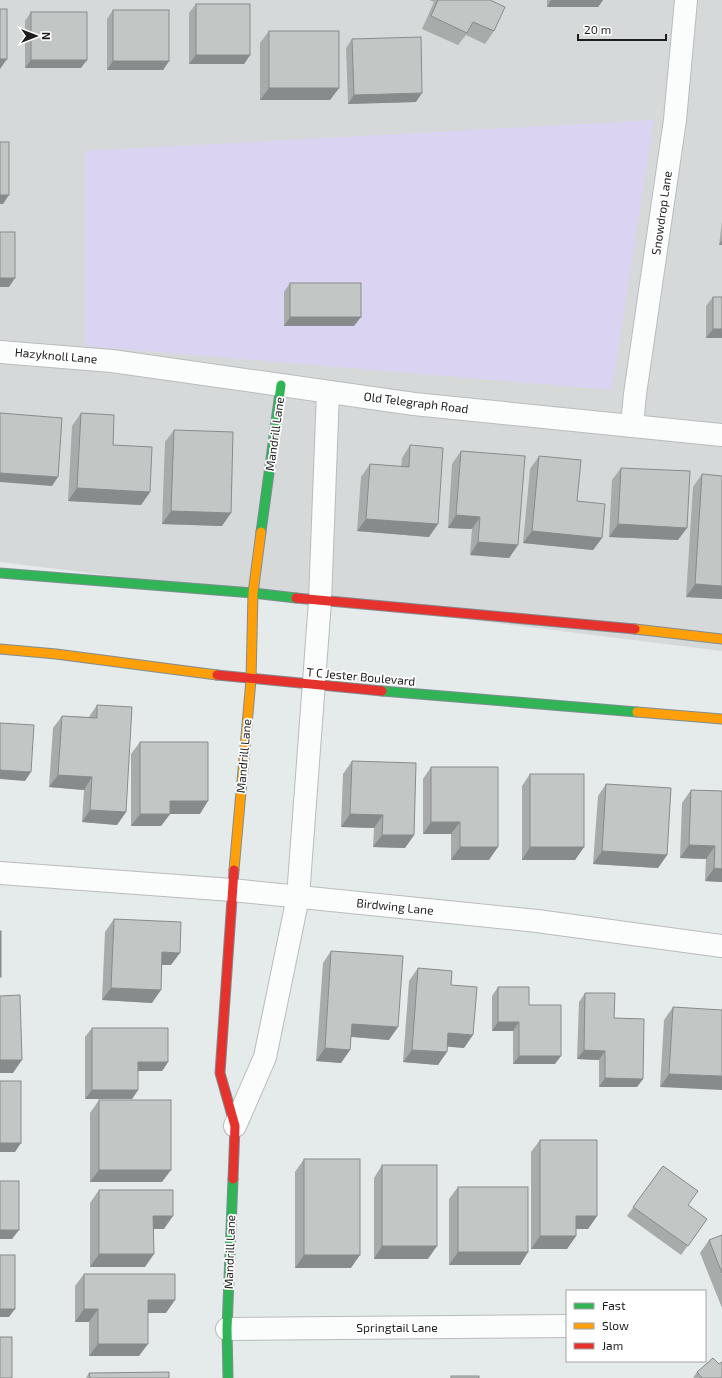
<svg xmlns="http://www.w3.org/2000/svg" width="722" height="1378" viewBox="0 0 722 1378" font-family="'Exo 2',sans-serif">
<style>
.residential{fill:#d6d9d9}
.park{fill:#dad3f1}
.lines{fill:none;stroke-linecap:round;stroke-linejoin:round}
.street-casing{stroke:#babcbc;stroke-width:24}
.fast-casing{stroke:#7f8d93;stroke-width:11}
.slow-casing{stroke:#7f8d93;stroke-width:11}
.jam-casing{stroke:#7f8d93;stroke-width:11}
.street{stroke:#fbfcfc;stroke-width:22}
.fast{stroke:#30b455;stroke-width:9}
.slow{stroke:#ff9f0a;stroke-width:9}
.jam{stroke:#e5322d;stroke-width:9}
.wall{fill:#a7abaa}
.shaded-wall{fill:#888b8b}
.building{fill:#c2c7c6;stroke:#888b8b}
.labels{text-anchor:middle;stroke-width:3.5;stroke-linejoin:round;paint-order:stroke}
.street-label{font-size:12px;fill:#1c1c1c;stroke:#fff}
</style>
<rect width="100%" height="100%" fill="#e5eaea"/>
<!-- residential -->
<path class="residential" d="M0,0H722V651L0,562Z"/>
<!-- park -->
<path class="park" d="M654,120L612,390L85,346V151Z"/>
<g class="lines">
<defs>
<g id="street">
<path d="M0,352L112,361L414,404L722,435"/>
<path d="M632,426L635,394L675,120L686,0"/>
<path d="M0,873L232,890L537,921L722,946"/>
<path d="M235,1126L265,1057L298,897L320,601L328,392"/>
<path d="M227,1329L567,1326"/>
</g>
<g id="fast">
<path d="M261,532L281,385"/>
<path d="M0,573L253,593L296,598"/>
<path d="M382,691L637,712"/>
<path d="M228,1378L227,1329L233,1179"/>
</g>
<g id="slow">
<path d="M635,629L722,639"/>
<path d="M0,649L56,654L217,675"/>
<path d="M637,712L722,719"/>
<path d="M234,870L251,680L253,593L261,532"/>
</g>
<g id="jam">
<path d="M296,598L635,629"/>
<path d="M217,675L382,691"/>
<path d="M233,1179L235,1126L220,1073L234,870"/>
</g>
</defs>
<!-- street casing -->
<use href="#street" class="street-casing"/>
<!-- fast casing -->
<use href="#fast" class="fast-casing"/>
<!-- slow casing -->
<use href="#slow" class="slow-casing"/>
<!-- jam casing -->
<use href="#jam" class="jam-casing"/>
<!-- street -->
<use href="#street" class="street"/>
<!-- fast -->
<use href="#fast" class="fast"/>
<!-- slow -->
<use href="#slow" class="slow"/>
<!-- jam -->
<use href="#jam" class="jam"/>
</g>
<!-- wall -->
<g class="wall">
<path d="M429,0H490L494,31L485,44L466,35L458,45L422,29L434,2Z"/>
<path d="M547,0H603L598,7H547Z"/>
<path d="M196,4L250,55L244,64H189V13Z"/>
<path d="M113,10L169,61L163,70H107V19Z"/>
<path d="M31,12L81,68H25V21Z"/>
<path d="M269,31L339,88L330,100H260V43Z"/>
<path d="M352,39L416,102L348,104L346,48Z"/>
<path d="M722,222V245H719Z"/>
<path d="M290,283L354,326H284V292Z"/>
<path d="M713,297L722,338H706V306Z"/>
<path d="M81,413L113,445L150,492L141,505L68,501L72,426Z"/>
<path d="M174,430L222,526L162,524L165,442Z"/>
<path d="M410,445L429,537L357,531L361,477L370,464L401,467L402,458Z"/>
<path d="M461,451L518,545L509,558L470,555L472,529L448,528L452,464Z"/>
<path d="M539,456L577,501L602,538L593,550L523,543L530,469Z"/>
<path d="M621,468L678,540L609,537L612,480Z"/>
<path d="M702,474L722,599L686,597L693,487Z"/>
<path d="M97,705L126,812L117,825L82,822L84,790L49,787L53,728L62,716L89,717Z"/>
<path d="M140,742L200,814H170L161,826H131V754Z"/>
<path d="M352,761L414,835L405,848L373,847L374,828L341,827L343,774Z"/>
<path d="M431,767L489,860H451V834H423V779Z"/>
<path d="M530,774L584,847L575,860H522V786Z"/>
<path d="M606,784L667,855L658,868L593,864L598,796Z"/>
<path d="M691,790L722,791V882L705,881L706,859L680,858L682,803Z"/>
<path d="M114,919L171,965H162L152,1003L102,1000L105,932Z"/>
<path d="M331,951L389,1040L351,1037L350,1050L341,1063L316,1061L323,963Z"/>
<path d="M418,968L451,985L464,1048L447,1046L438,1065L403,1062L409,981Z"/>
<path d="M498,987L529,1005L555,1064H513V1031H492V996Z"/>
<path d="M585,993L643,1079L637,1087H599V1060L577,1059L579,1002Z"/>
<path d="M673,1007L722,1010L660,1087L664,1020Z"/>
<path d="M92,1028L168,1062L162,1071H138V1090L132,1099H85V1037Z"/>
<path d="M99,1100L162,1182H90V1113Z"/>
<path d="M540,1140L597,1216L588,1229H576V1236L567,1249H531V1152Z"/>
<path d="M304,1159L351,1268H295V1172Z"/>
<path d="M382,1165L428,1259H374V1178Z"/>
<path d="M663,1166L688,1205L707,1219L681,1255L627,1216Z"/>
<path d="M458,1187L528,1252L520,1265H449V1199Z"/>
<path d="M99,1190L164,1229H153L145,1267H90V1203Z"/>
<path d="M722,1235V1308L700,1253L709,1240Z"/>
<path d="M84,1274L166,1313H148L139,1356H89V1322H75V1286Z"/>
<path d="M697,1372L722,1378H693Z"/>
<path d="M89,1373L169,1378H86Z"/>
</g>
<!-- shaded-wall -->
<g class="shaded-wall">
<path d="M551,0H603L598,7H547Z"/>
<path d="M196,55H250L244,64H189Z"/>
<path d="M0,59H7L0,69Z"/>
<path d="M31,60H87L81,68H25Z"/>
<path d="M113,61H169L163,70H107Z"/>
<path d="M269,88H339L330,100H260Z"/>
<path d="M422,93L416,102L348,104L354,95Z"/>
<path d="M0,195H9L3,204H0Z"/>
<path d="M722,240V245H719Z"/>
<path d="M0,278H15L9,287H0Z"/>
<path d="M290,317H361L354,326H284Z"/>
<path d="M713,329H722V338H706Z"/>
<path d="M0,473L58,477L52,486L0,482Z"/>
<path d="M77,488L150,492L141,505L68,501Z"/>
<path d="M171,511L231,513L222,526L162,524Z"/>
<path d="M456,515L480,517L472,529L448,528Z"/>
<path d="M366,519L438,524L429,537L357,531Z"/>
<path d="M618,524L687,528L678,540L609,537Z"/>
<path d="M532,531L602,538L593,550L523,543Z"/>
<path d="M478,542L518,545L509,558L470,555Z"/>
<path d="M695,584L722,586V599L686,597Z"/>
<path d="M0,770L31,772L25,781L0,779Z"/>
<path d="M58,775L92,777L84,790L49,787Z"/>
<path d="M170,801H208L200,814H170L161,826H131L140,814Z"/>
<path d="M90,810L126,812L117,825L82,822Z"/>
<path d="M350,814L383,815L374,828L341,827Z"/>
<path d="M431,822H460L451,834H423Z"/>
<path d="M382,835H414L405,848L373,847Z"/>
<path d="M689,845L715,846L706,859L680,858Z"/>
<path d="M460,847H498L489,860H451Z"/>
<path d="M530,847H584L575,860H522Z"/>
<path d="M602,851L667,855L658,868L593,864Z"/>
<path d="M714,868L722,869V882L705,881Z"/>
<path d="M162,952L180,953L171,965H154Z"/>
<path d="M111,988L161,990L152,1003L102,1000Z"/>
<path d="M498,1022H519L513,1031H492Z"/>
<path d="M352,1024L398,1027L389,1040L343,1036Z"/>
<path d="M448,1033L473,1035L464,1048L439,1046Z"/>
<path d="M325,1048L350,1050L341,1063L316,1061Z"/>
<path d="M412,1050L447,1052L438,1065L403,1062Z"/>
<path d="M584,1050L605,1051L599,1060L577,1059Z"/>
<path d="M519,1056H561L555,1064H513Z"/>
<path d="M0,1060H22L13,1073H0Z"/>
<path d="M138,1062H168L162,1071H132Z"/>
<path d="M669,1074L722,1076V1090L660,1087Z"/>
<path d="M605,1078L643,1079L637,1087H599Z"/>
<path d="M92,1090H138L132,1099H85Z"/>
<path d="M0,1143H21L15,1152H0Z"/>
<path d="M99,1170H171L162,1182H90Z"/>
<path d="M153,1216H173L164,1229H144Z"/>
<path d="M576,1216H597L588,1229H567Z"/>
<path d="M0,1230H19L12,1239H0Z"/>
<path d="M540,1236H576L567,1249H531Z"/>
<path d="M382,1246H437L428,1259H374Z"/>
<path d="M458,1252H528L520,1265H449Z"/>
<path d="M99,1254H154L145,1267H90Z"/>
<path d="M304,1255H360L351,1268H295Z"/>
<path d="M148,1300H175L166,1313H139Z"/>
<path d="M0,1309H15L9,1317H0Z"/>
<path d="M84,1309H98L89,1322H75Z"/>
<path d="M98,1344H148L139,1356H89Z"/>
</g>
<!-- building -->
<g class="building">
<path d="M438,0H490L505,7L494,31L473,22L467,33L431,16Z"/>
<rect x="196" y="4" width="54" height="51"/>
<rect x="0" y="9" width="7" height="50"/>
<rect x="113" y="10" width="56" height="51"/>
<rect x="31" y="12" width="56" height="48"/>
<rect x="269" y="31" width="70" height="57"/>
<path d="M421,37L422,93L354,95L352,39Z"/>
<rect x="0" y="142" width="9" height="53"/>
<rect x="0" y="232" width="15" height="46"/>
<rect x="290" y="283" width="71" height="34"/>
<rect x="713" y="297" width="9" height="32"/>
<path d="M0,413L62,418L58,477L0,473Z"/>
<path d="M81,413L114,415L113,445L152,447L150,492L77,488Z"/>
<path d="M174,430L233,432L231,513L171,511Z"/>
<path d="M410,445L443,448L438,524L366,519L370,464L409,467Z"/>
<path d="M461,451L525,456L518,545L478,542L480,517L456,515Z"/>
<path d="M539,456L581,460L577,501L605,504L602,538L532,531Z"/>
<path d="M621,468L690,471L687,528L618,524Z"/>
<path d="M702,474L722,476V586L695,584Z"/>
<path d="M97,705L132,707L126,812L90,810L92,777L58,775L62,716L97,718Z"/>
<path d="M0,723L34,725L31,772L0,770Z"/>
<path d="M140,742H208V801H170V814H140Z"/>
<path d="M352,761L416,763L414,835H382L383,815L350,814Z"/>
<path d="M431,767H498V847H460V822H431Z"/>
<rect x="530" y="774" width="54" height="73"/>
<path d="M606,784L671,788L667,855L602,851Z"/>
<path d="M691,790L722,791V869L714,868L715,846L689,845Z"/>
<path d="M114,919L181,922L180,953L162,952L161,990L111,988Z"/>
<rect x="0" y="931" width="1" height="46"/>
<path d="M331,951L403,956L398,1027L352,1024L350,1050L325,1048Z"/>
<path d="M418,968L452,971L451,985L477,987L473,1035L448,1033L447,1052L412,1050Z"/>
<path d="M498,987H529V1005H561V1056H519V1022H498Z"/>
<path d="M585,993H615L614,1018L644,1019L643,1079L605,1078V1051L584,1050Z"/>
<path d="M20,995L22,1060H0V996Z"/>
<path d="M673,1007L722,1010V1076L669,1074Z"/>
<path d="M92,1028H168V1062H138V1090H92Z"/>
<rect x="0" y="1081" width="21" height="62"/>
<rect x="99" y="1100" width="72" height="70"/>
<path d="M540,1140H597V1216H576V1236H540Z"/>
<rect x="304" y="1159" width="56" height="96"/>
<rect x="382" y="1165" width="55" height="81"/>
<path d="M663,1166L698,1191L688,1205L707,1219L688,1246L633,1207Z"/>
<rect x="0" y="1181" width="19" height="49"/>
<rect x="458" y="1187" width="70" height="65"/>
<path d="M99,1190H173V1216H153L154,1254H99Z"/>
<path d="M722,1235V1273L709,1240Z"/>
<rect x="0" y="1255" width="15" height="54"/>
<path d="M84,1274H175V1300H148V1344H98V1309H84Z"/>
<rect x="0" y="1337" width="12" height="41"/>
<path d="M713,1358L719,1364L722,1362V1378H702L697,1372Z"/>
<path d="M169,1372V1378H90L89,1373Z"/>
<rect x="451" y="1376" width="28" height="2"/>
</g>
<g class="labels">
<!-- street labels -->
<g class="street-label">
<text transform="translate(662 213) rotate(-82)" y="4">Snowdrop Lane</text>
<text transform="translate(56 356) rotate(5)" y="4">Hazyknoll Lane</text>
<text transform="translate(416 403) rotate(7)" y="4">Old Telegraph Road</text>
<text transform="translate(275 434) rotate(-82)" y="4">Mandrill Lane</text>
<text transform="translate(361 677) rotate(5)" y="4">T C Jester Boulevard</text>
<text transform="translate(244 756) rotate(-85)" y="4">Mandrill Lane</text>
<text transform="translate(395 907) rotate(6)" y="4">Birdwing Lane</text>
<text transform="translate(230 1252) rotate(-88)" y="4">Mandrill Lane</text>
<text x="397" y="1332">Springtail Lane</text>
</g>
</g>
<!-- legend -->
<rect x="566" y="1290" width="140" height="72" fill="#ffffff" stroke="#a4a4a4"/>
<rect x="574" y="1303" width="20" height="6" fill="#30b455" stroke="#a4a4a4"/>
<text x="602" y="1310" font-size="12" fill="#1c1c1c">Fast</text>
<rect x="574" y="1323" width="20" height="6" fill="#ff9f0a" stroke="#a4a4a4"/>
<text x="602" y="1330" font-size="12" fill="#1c1c1c">Slow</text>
<rect x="574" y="1343" width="20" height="6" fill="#e5322d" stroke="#a4a4a4"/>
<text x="602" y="1350" font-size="12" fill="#1c1c1c">Jam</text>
<!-- north arrow -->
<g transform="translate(36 36) rotate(90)" stroke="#ffffff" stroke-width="3" paint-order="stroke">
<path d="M0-3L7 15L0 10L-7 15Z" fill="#1c1c1c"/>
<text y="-6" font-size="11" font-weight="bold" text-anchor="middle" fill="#1c1c1c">N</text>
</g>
<!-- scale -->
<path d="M578 34v6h88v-6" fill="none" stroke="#1c1c1c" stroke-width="2"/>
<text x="584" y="34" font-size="12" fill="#1c1c1c" stroke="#ffffff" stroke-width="3" paint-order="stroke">20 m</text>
</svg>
